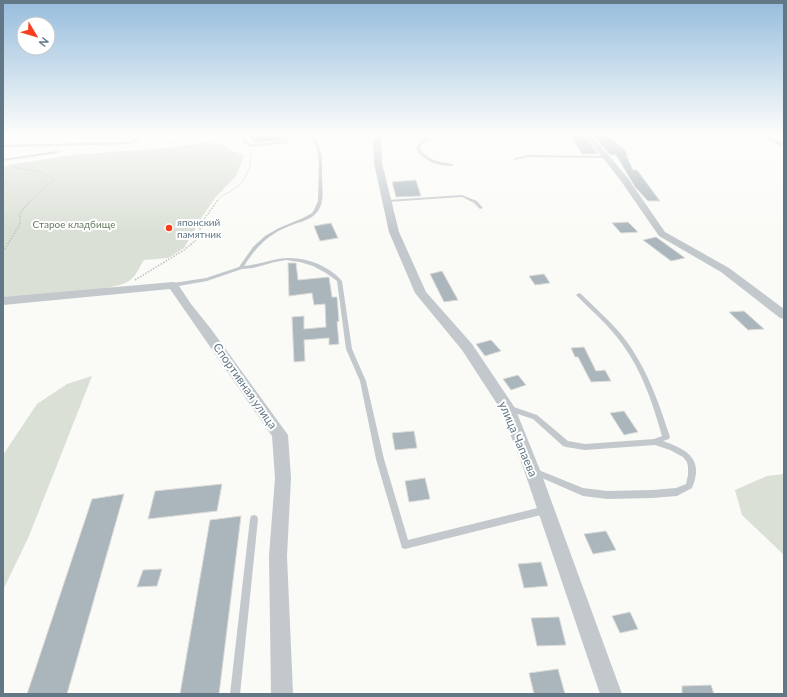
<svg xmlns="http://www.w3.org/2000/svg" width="787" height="697" viewBox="0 0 787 697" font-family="Lato,sans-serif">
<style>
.green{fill:#dae0d6}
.building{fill:#abb6bc;stroke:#dcdcd9}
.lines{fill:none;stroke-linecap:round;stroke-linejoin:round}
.path-far1{stroke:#bdc1c4;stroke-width:1;stroke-dasharray:1 1;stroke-linecap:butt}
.path{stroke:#bdc1c4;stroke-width:1.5;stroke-dasharray:1.5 1.5;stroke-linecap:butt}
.lane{fill:#c2c8cc;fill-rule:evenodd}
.street{fill:#c2c8cc;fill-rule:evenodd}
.poi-dot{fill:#f63f1c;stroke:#fff;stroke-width:1.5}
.labels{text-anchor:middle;stroke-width:4;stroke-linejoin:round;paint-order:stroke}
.far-poi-label{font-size:10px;fill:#627886;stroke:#fff;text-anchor:start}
.far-park-label{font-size:10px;fill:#687c61;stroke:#fff}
.street-label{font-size:12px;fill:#627886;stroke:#fff}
</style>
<rect width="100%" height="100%" fill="#fafaf7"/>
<!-- green -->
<g class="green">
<path d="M208,142L221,145L244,156L236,176L215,198L202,217L184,248L168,258L144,260C140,266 136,276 130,280C115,293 26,296 3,297V166L72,155L167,148Z"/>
<path d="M92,376L29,536L3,590V455L37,404L67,384Z"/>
<path d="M784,474V555L742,515L735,490L767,476Z"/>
</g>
<!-- building -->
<g class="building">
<path d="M260,135H281L283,140L254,143L250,136Z"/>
<path d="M570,135H584L598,154H582Z"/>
<path d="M593,135H607L624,149L628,155H626L633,170H637L660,201H648L635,187L616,155H610Z"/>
<path d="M416,180L421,196L396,197L392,182Z"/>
<path d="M628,222L638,232L621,233L612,223Z"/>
<path d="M331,223L338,238L320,241L314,226Z"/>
<path d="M656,237L685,258L671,261L643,240Z"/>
<path d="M288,263H296L298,280L329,277L332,297H337L339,321L337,322L339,344L329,345V338L304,340L305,361L294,362L292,317L304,316V329L326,327L325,304L314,305L312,293L289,296Z"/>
<path d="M442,271L458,300L444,302L430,274Z"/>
<path d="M544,274L550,283L535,285L529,276Z"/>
<path d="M744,311L764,329L748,330L729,312Z"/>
<path d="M491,340L501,351L485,356L476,344Z"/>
<path d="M584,347L596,371L605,370L611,381L591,382L578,357H575L571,348Z"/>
<path d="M518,375L526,385L511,390L503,379Z"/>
<path d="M624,411L638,432L624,435L610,413Z"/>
<path d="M414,431L417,448L395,450L392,433Z"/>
<path d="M425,478L430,499L409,502L405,481Z"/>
<path d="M222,484L217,511L148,519L155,491Z"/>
<path d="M124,494L67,694H27L92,499Z"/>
<path d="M241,516L219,694H180L210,520Z"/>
<path d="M606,531L616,550L593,554L584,534Z"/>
<path d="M541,562L548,586L524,588L518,564Z"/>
<path d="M162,569L157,586L137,587L143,570Z"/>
<path d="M630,612L638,629L620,633L612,616Z"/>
<path d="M559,617L566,645L537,646L531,618Z"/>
<path d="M558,669L565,694H534L529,673Z"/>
<path d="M711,685L714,694H682V686Z"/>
</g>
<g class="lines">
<!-- path-far1 -->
<g class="path-far1">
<path d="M226,135V138L237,141"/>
<path d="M144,142L173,143L192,137L208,135"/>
<path d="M13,167L40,172L54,180L30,201"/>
<path d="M217,201C222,194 229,193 235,188C247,180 251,166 251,152"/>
</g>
<!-- path -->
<g class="path">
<path d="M3,252L20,224V213L31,200"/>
<path d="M135,280L184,250L195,241L204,219L218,200"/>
</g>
<!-- lane -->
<g class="lane">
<path d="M240,135H243L247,142L252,145L285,141L282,135H284L289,142L287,143L252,147L245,144Z"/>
<path d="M310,135H313C323,150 322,158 322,175C322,185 324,196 321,205C316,219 303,221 292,225C286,227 280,230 275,233C262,241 252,253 244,266C256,265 267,261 278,259C301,255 327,264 342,281L352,349L366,381L384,459L408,540L546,506L549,507L550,510L549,513L405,549L402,548L376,459L360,381L346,349L337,281L326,273L313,266L300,262L286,260L275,262L253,268L242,269L207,281L173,287L170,285L173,283L206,278L239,267L253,247L265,236L279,228L303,218L312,213L314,210L318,201L319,159L316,145Z"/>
<path d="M422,135H425L430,139L422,144L420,149C428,161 440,162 453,164V166C438,166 425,162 416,149L420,142L426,139Z"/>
<path d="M137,138L140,139L132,144L3,147V145L131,142Z"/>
<path d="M57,151H58V153L3,161V159Z"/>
<path d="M528,155L606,156L608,157L606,158L528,157L515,160L513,159Z"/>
<path d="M462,195L477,201L483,208L480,209L474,203L462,197L387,202L385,201L387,200Z"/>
<path d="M579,293L581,294C594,307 608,319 620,333C645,363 658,400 670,437L669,439L663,441C688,450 704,459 692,488L677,496L652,498L607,499L583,496L533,474L532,472L533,470L536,469L583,488L607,491L652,490L676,488L686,484L688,475V467L687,462L683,457L670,450L655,445L585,450L566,447L563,446L533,419L506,410L505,408L506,406L508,405L537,415L568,441L585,444L654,439L662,436C652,400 640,365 616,336C604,321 590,309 577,296L576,295Z"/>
<path d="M254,515L257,516L258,519L240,694H230L250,519L251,516Z"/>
</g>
<!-- street -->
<g class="street">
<path d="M376,135H382L381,142L382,163L399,232L426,292L472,344L515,408L540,470L622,694H600L524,470L501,410L462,350L415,293L389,232L374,163L373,142Z"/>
<path d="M585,135H591L627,177L665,232L729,268L784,309V319L780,318L721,272L659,236L621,181Z"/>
<path d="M759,135H766L784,143V148Z"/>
<path d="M173,282L177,283L191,304L211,329L288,435L291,478L287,556L293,694H271L269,556L275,478L272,436L170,289L3,305V297Z"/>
</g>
</g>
<!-- sky -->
<linearGradient id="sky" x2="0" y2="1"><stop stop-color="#96bddd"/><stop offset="0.58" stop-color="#fdfdfb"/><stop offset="1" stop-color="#fdfdfb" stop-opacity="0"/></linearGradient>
<rect width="787" height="232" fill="url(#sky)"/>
<!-- markers -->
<circle class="poi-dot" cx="169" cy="228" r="4"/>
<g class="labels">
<!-- far-poi labels -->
<g class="far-poi-label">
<text x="177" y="226">японский<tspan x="177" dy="12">памятник</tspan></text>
</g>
<!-- far-park labels -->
<g class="far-park-label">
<text x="74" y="228">Старое кладбище</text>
</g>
<!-- street labels -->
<g class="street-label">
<text transform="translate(245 386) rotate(55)" y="4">Спортивная улица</text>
<text transform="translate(518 439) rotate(67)" y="4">улица Чапаева</text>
</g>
</g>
<!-- border -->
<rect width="787" height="697" fill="none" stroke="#627886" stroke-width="8"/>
<!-- north arrow -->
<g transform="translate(36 36) rotate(128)"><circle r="19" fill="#ffffff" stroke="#c0c9cf"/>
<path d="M0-3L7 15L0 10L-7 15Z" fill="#f63f1c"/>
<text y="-6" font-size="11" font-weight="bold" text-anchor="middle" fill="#627886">N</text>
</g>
</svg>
